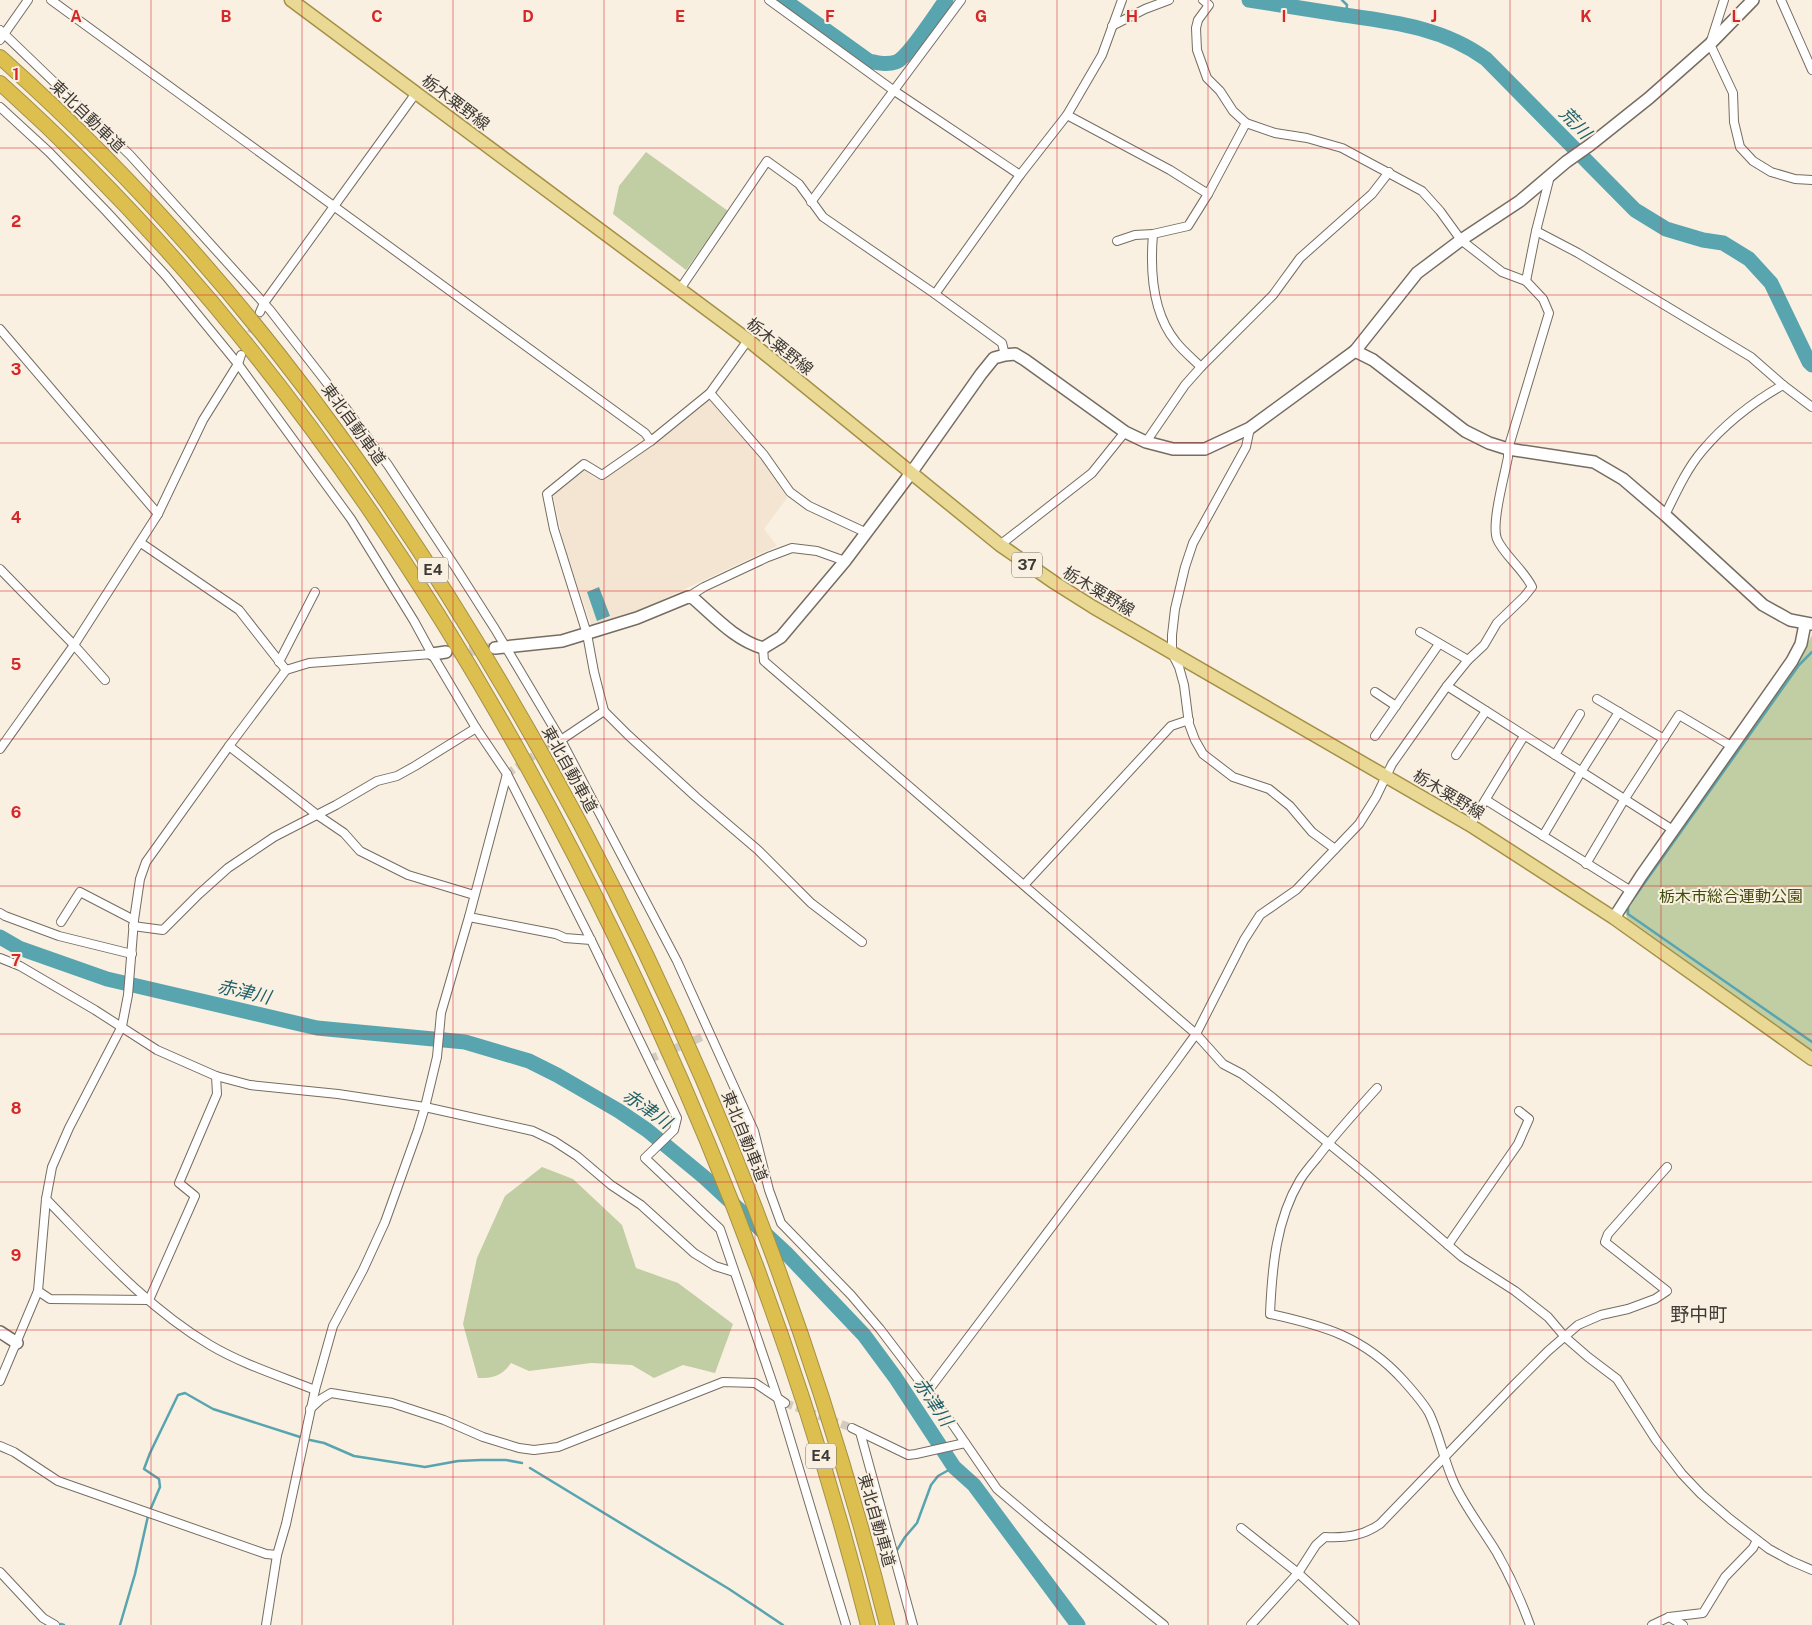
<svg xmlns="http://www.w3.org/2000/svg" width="1812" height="1625" viewBox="0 0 1812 1625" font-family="'Public Sans','Noto Sans JP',sans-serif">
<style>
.built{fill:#f3e5d1}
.green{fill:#c1cda2}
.water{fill:#58a5b0}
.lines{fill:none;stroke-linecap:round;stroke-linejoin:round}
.stream{stroke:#58a5b0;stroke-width:2.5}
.river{stroke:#58a5b0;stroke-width:15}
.street-tunnel{stroke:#d3cbbf;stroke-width:8;stroke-dasharray:8 4;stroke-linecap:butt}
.secondary-tunnel{stroke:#d3cbbf;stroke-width:11;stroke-dasharray:11 5.5;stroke-linecap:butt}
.street-casing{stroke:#766d62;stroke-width:10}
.secondary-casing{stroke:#766d62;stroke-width:14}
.primary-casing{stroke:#a49046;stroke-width:15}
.highway-casing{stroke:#a49046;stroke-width:16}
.street{stroke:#fff;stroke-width:8}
.secondary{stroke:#fff;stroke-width:11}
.primary{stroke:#ead995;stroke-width:12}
.highway{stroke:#dcbf4f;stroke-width:14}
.grid{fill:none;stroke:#d62828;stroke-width:1;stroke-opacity:0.55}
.labels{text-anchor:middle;stroke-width:4;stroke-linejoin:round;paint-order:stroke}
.shield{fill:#f9f0e2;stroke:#757068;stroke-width:1}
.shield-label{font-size:15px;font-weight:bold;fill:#3d3934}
.street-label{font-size:16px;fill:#3d3934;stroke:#f9f0e2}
.park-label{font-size:16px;fill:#414d0c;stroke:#f9f0e2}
.water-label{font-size:18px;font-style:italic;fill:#216169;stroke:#f9f0e2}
.quarter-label{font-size:19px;fill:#3d3934;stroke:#f9f0e2}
.grid-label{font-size:16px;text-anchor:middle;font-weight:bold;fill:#d62828;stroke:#f9f0e2;stroke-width:4;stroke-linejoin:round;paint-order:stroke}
</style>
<rect width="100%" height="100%" fill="#f9f0e2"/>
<!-- built -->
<path class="built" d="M711,397L759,456L787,498L764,529L777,546L642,609L592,627L565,550L553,495L585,470L596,479L603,478Z"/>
<!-- green -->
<g class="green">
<path d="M646,152L728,211L686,270L613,214L619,186Z"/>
<path d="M1812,635V1052L1628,922L1625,911L1627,904L1798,662Z"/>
<path d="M542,1167L573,1179L622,1225L636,1268L678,1283L733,1324L715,1373L683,1365L654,1378L632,1365L591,1363L529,1371L511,1363C502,1376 493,1378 478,1378L463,1324L477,1258L505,1196Z"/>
</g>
<!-- water -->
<path class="water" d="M599,587L610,616L597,621L587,592Z"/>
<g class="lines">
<!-- stream -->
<g class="stream">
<path d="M1342,0L1347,5L1346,15"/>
<path d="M1631,902L1799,665L1812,652"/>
<path d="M1628,906V914L1812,1042"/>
<path d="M310,1440L324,1443L354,1456L425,1467L458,1461L481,1460H506L522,1463"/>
<path d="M530,1468L729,1589L783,1625"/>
<path d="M151,1508L160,1487L159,1479L144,1469L150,1453L178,1395L185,1393L213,1409L300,1437"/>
<path d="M897,1550L905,1537L917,1523L931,1485L938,1476L954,1467"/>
<path d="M61,1624L64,1625"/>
<path d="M120,1625L135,1574L148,1516"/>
</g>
<!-- river -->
<g class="river">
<path d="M784,0L869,61C878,63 887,65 896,62C908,58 937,12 946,0"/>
<path d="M1249,0C1281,5 1312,10 1344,15C1394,22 1444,28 1486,59L1635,210L1666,229L1703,240L1723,243L1749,259L1771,283L1809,362L1812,365"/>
<path d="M0,937L19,948L107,979L317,1028L465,1042L529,1061L557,1075L619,1111L647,1130L704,1177L786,1253L864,1335L895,1377L954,1467L974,1485L1078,1625"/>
</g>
<!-- street-tunnel -->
<g class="street-tunnel">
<path d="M246,344L260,312"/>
<path d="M507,774L552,743"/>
<path d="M650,1059L709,1034"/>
<path d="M785,1403L852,1428"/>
</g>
<!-- secondary-tunnel -->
<path class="secondary-tunnel" d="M453,652L495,648"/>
<defs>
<g id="street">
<path d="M51,0L645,433L651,441"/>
<path d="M769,0L893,90L1020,175"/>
<path d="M1122,0L1102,55L1067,115L1170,170L1208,194"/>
<path d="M1203,0L1209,5L1198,20L1196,28L1197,50L1207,78L1220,91L1233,111L1246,123L1275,133L1307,138L1342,148L1422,191L1440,211L1461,240L1502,272L1526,281L1543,299L1549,313L1508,449V457C1505,474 1491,523 1497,539C1503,554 1524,570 1532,587L1524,597L1497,623L1484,645L1468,660"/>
<path d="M1724,0L1710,44L1733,93L1734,122L1740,147L1753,161L1771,172L1795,179L1812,180"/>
<path d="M1781,0L1812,70"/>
<path d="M1112,26L1145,9L1169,0"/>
<path d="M0,30L130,155L270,310L330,387L388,465L456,568L495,629L561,740L677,961L754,1131L769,1190L781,1223L851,1295L880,1329L953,1425L997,1489L1042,1527L1164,1625"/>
<path d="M0,40L28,0"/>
<path d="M0,107L49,152L106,211L166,276L238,364L351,519L414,621L432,654L476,728L507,774L591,940L677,1118L674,1130L645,1158L720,1229L778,1399L846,1625"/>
<path d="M811,202L961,0"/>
<path d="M1536,231L1578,253L1751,357L1783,385L1812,407"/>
<path d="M1153,234C1150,270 1152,313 1176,342C1183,351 1193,359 1201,367"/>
<path d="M1117,241L1135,235L1153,234L1188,226L1208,194L1246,123"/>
<path d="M1526,281L1536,231L1550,176"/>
<path d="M680,289L767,161L799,184L823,217L935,294L1002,343L1005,355"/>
<path d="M935,294L1020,175L1067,115"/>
<path d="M260,312L264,303L416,93"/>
<path d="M0,329L158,514"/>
<path d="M710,393L764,455L790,492L809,506L867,533"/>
<path d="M1250,428L1246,447L1193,543L1185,567L1175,609L1172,635V653L1179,667L1184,685L1189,724L1195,740L1203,754L1233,777L1269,789L1290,806L1312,832L1335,849"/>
<path d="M1146,442L1185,385L1201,367L1273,295L1300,258L1372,194L1389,172"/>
<path d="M1665,515C1676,493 1686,470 1702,451C1724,425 1753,402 1783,385"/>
<path d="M141,543L239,610L286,670"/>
<path d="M1000,545L1092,473L1125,432"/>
<path d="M0,569L74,645L105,680"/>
<path d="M688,597L704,587L768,557L792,548L817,551L845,561"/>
<path d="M763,648L764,661L1196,1034L1223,1064L1242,1074L1272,1097L1367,1175L1462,1257L1515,1291L1548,1317L1565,1337L1588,1357L1617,1379L1656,1440L1682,1474L1701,1494L1730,1519L1769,1549L1791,1561L1812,1570"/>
<path d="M279,662L315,592"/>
<path d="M1447,686L1673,830"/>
<path d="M1375,692L1396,706"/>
<path d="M1597,699L1664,739"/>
<path d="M604,711L594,672L587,634L554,529L547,494L584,464L602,475L651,441L710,393L748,340"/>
<path d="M1375,736L1439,644"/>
<path d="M552,743L561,740L604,711L628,735L696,797L758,850L811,903L862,942"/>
<path d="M229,746L316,814L344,833L360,851L408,875L474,895"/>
<path d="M0,749L74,645L158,514L203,420L238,364L241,355"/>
<path d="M1456,755L1486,711"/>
<path d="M1555,755L1580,714"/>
<path d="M507,774L469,917L556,934L565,938L591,940"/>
<path d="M1486,800L1631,891"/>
<path d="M1470,825L1524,736"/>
<path d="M1543,836L1581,772L1619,712"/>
<path d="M1586,864L1624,800L1679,715L1733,747"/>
<path d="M1024,885L1171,726L1189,720"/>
<path d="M0,913L5,916L59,936L132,954"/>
<path d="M61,922L80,892L134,920"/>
<path d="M133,926L163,930L199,894L228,868L274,837L336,805L377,781L397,776L415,766L476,728"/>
<path d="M0,958L20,966L95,1010L157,1050L216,1076L250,1085L338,1094L425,1107L533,1131L554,1141L577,1156L611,1185L641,1205L694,1253L715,1266L734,1272"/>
<path d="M1377,1088C1356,1111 1335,1134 1317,1158C1311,1165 1305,1172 1300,1180C1276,1220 1272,1268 1270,1314C1325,1326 1364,1337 1403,1380C1412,1390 1422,1401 1429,1413C1440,1436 1444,1462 1455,1485C1466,1508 1483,1530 1497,1553C1510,1576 1521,1600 1530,1625"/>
<path d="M46,1199C97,1251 146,1307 210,1345C242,1364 280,1376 315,1390"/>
<path d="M1448,1245L1518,1144L1529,1119L1519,1111"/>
<path d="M38,1291L50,1299L149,1300"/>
<path d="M149,1300L195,1196L179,1183L217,1094L216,1076"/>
<path d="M0,1381L38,1291L46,1199L52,1167L69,1128L122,1026L128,995L134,920L140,879L146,862L229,746L286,670L309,663L432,654"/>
<path d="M928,1391L1172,1067L1196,1034L1244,940L1260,915L1296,890L1359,824L1376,797L1392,764L1447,686L1468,660L1420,632"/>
<path d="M310,1409L321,1399L331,1393L392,1403L444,1420L483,1437L519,1448L534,1450L558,1447L723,1382L755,1383L785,1403"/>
<path d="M852,1428L908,1455L916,1454L965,1443"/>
<path d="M860,1432L913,1625"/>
<path d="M0,1446L14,1452L58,1481L266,1554L277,1555"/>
<path d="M1241,1528L1298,1573L1355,1625"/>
<path d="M0,1572L43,1618L55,1625"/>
<path d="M1669,1617L1683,1625"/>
<path d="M266,1625L277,1555L286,1524L315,1390L333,1326L363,1270L385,1222L418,1130L425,1107L437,1057L441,1013L469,917"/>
<path d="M1251,1625L1298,1573L1316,1545L1325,1537C1346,1538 1363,1536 1380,1524L1512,1387L1548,1351L1578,1325L1601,1315L1628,1309L1655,1299L1667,1291L1605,1242L1608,1234L1667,1167"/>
<path d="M1652,1625L1669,1617L1703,1613L1725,1577L1753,1548L1757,1540"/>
</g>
<g id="secondary">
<path d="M1355,351L1373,360L1465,431L1489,443L1508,449L1594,462L1623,479L1665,515L1763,605L1790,620L1812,624"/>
<path d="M495,648L562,641L637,618L688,597L693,598C715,617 735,640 763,648L781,637L845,561L911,473L981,374L994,358L1005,355L1015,354L1025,360L1125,432L1146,442L1173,449H1205L1250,428L1355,351L1417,273L1461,240L1520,201L1566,162L1590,145L1649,98L1710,44L1753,0"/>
<path d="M432,654L446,652"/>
<path d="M1614,918L1641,876L1792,661L1801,644L1805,624"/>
<path d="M0,1332L17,1343"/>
</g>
<path id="primary" d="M291,0L748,340L1000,545L1055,583L1093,607L1470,825L1614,918L1812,1059"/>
<g id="highway">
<path d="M0,57C207,241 368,455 507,693C678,983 805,1299 887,1625"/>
<path d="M0,83C242,300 429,572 577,860C702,1104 801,1359 868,1625"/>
</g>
</defs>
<!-- street casing -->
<use href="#street" class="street-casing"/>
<!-- secondary casing -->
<use href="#secondary" class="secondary-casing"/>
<!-- primary casing -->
<use href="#primary" class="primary-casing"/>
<!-- highway casing -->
<use href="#highway" class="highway-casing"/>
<!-- street -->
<use href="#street" class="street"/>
<!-- secondary -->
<use href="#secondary" class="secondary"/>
<!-- primary -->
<use href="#primary" class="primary"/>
<!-- highway -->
<use href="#highway" class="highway"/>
</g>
<!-- grid -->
<path class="grid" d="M151,0V1625M302,0V1625M453,0V1625M604,0V1625M755,0V1625M906,0V1625M1057,0V1625M1208,0V1625M1359,0V1625M1510,0V1625M1661,0V1625M0,148H1812M0,295H1812M0,443H1812M0,591H1812M0,739H1812M0,886H1812M0,1034H1812M0,1182H1812M0,1330H1812M0,1477H1812"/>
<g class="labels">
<!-- shield labels -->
<g class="shield">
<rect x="1012" y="552.5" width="30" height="25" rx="4"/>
<rect x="418" y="557.5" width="30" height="25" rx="4"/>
<rect x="806" y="1443.5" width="30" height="25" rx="4"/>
</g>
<g class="shield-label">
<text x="1027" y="570">37</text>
<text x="433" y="575">E4</text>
<text x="821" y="1461">E4</text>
</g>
<!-- street labels -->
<g class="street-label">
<text transform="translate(456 102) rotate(37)" y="6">栃木粟野線</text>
<text transform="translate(88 116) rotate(44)" y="6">東北自動車道</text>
<text transform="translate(780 346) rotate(39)" y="6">栃木粟野線</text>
<text transform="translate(354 424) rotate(54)" y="6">東北自動車道</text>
<text transform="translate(1099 591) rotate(31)" y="6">栃木粟野線</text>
<text transform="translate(570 769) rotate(61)" y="6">東北自動車道</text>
<text transform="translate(1449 794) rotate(31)" y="6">栃木粟野線</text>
<text transform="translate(745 1136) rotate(68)" y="6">東北自動車道</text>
<text transform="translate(877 1520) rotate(74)" y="6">東北自動車道</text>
</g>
<!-- park labels -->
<g class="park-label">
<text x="1731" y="902">栃木市総合運動公園</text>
</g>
<!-- water labels -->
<g class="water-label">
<text transform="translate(1575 123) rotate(46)" y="6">荒川</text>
<text transform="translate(244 992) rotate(13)" y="6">赤津川</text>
<text transform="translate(647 1109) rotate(35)" y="6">赤津川</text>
<text transform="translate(933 1402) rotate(56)" y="6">赤津川</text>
</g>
<!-- quarter labels -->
<g class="quarter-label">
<text x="1699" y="1321">野中町</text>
</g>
</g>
<g class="grid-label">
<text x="76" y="22">A</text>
<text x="226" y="22">B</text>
<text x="377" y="22">C</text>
<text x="528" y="22">D</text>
<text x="680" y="22">E</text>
<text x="830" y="22">F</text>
<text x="981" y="22">G</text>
<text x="1132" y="22">H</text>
<text x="1284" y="22">I</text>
<text x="1434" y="22">J</text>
<text x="1586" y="22">K</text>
<text x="1736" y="22">L</text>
<text x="16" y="80">1</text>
<text x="16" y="227">2</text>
<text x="16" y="375">3</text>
<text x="16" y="523">4</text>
<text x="16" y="670">5</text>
<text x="16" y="818">6</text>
<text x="16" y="966">7</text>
<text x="16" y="1114">8</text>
<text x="16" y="1261">9</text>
</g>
</svg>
